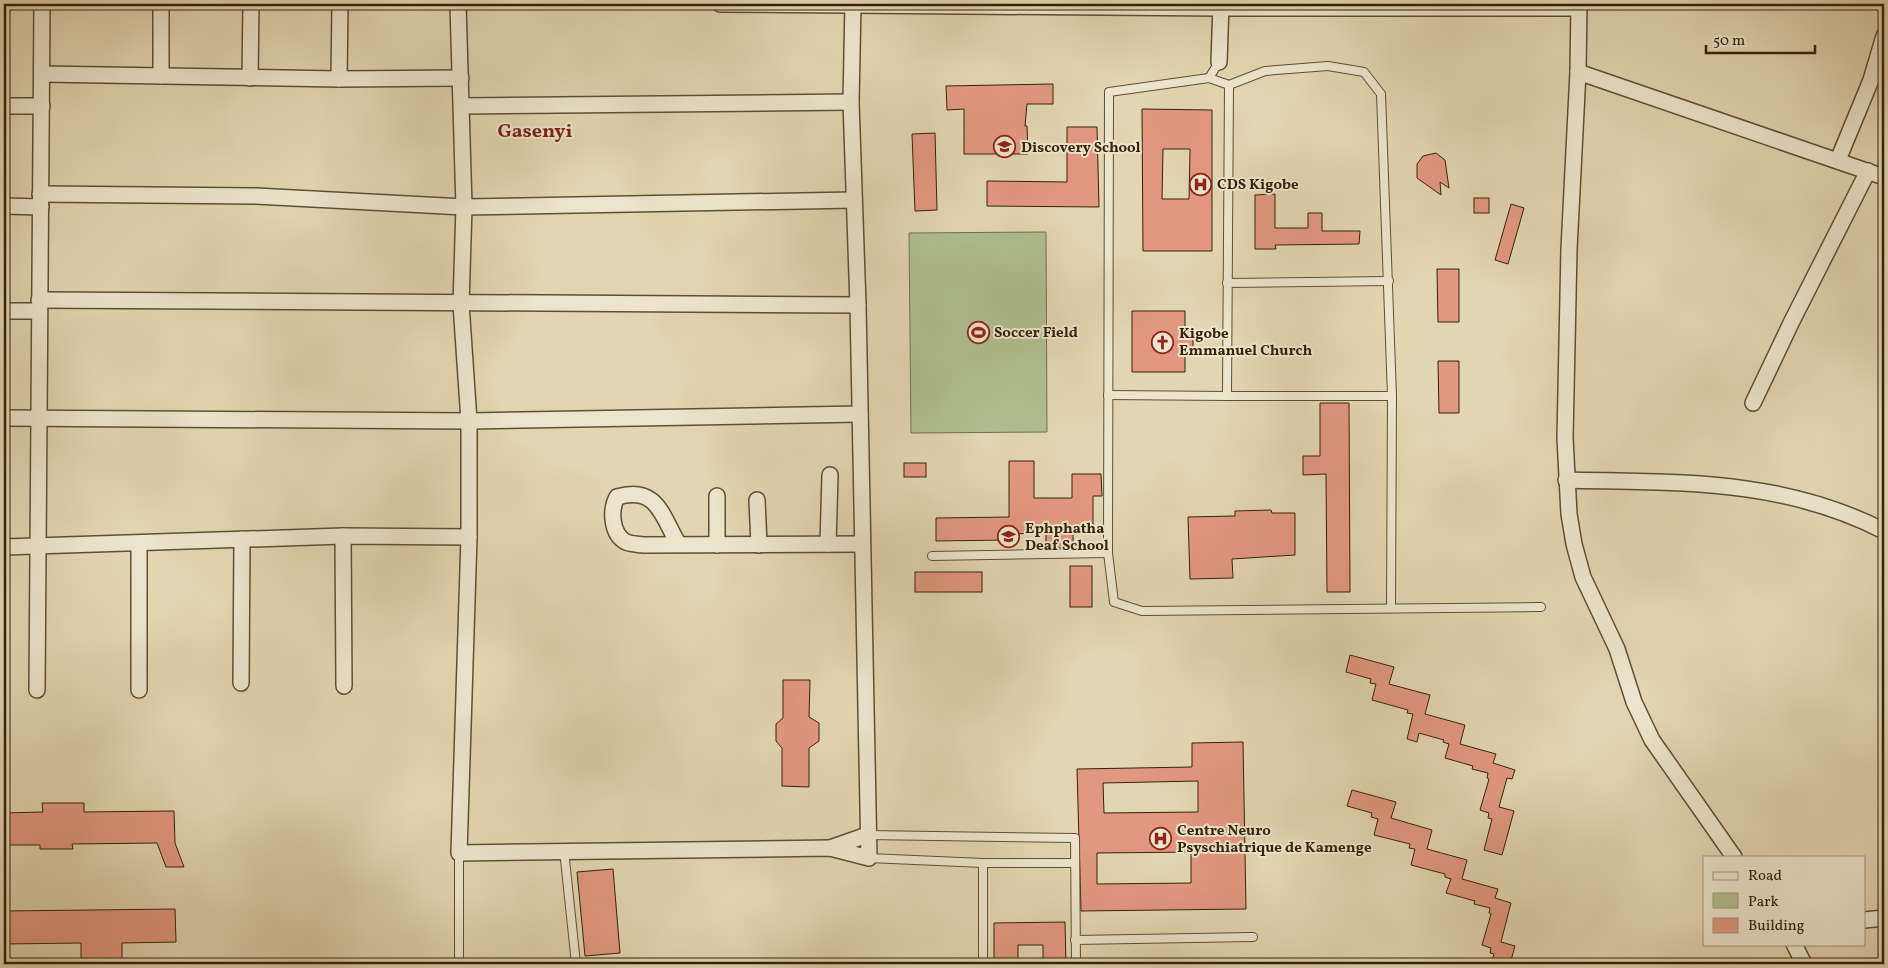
<svg xmlns="http://www.w3.org/2000/svg" width="1888" height="968" viewBox="0 0 1888 968" font-family="Vollkorn,serif">
<style>
.green{fill:#afbe8e;stroke:#72704c}
.building{fill:#e29880;stroke:#342209;fill-rule:evenodd}
.lines{fill:none;stroke-linecap:round;stroke-linejoin:round}
.service-casing{stroke:#604f33;stroke-width:10}
.minor-casing{stroke:#604f33;stroke-width:18}
.service{stroke:#ece4cc;stroke-width:8}
.minor{stroke:#ece4cc;stroke-width:15}
.labels{text-anchor:middle;stroke-width:4;stroke-linejoin:round;paint-order:stroke}
.poi-label{font-size:15px;font-weight:bold;fill:#342209;stroke:#ece4cc;text-anchor:start}
.district-label{font-size:20px;font-weight:bold;fill:#7a1f14;stroke:#ece4cc}
</style>
<rect width="100%" height="100%" fill="#e2d5b1"/>
<filter id="stains"><feTurbulence type="fractalNoise" baseFrequency=".004" numOctaves="4"/><feColorMatrix values="0 0 0 0 .2 0 0 0 0 .09 0 0 0 0 .02 0 0 0 .5 -.17"/></filter>
<radialGradient id="worn" r=".72"><stop offset=".6" stop-color="#630" stop-opacity="0"/><stop offset="1" stop-color="#630" stop-opacity=".3"/></radialGradient>
<!-- green -->
<path class="green" d="M1046,232L1047,432L911,433L909,233Z"/>
<!-- building -->
<g class="building">
<path d="M1053,84V104H1027L1025,126H1027L1028,154H964V109L947,110L946,86Z"/>
<path d="M1142,109L1212,110V251H1143ZM1163,149H1190L1189,199H1162Z"/>
<path d="M1067,127H1097L1099,207L987,206V181L1067,182Z"/>
<path d="M935,133L937,210L915,211L912,134Z"/>
<path d="M1436,153L1445,160L1449,188L1440,182L1441,195L1417,178V164L1423,156Z"/>
<path d="M1275,194V228H1308V213H1322V231H1360L1359,244L1275,245L1276,249H1255V195Z"/>
<rect x="1474" y="198" width="15" height="15"/>
<path d="M1511,204L1524,208L1508,264L1495,260Z"/>
<path d="M1437,269H1459V322H1438Z"/>
<path d="M1132,311H1185V332L1193,331V353H1185V372H1132Z"/>
<path d="M1438,361H1459V413H1439Z"/>
<path d="M1320,403H1349L1350,592H1327L1326,474L1303,475V456H1320Z"/>
<path d="M1009,461H1034V498H1072V474H1101L1102,496H1093V529H1073V548H1046V533L1006,534V540L936,541V518L1009,517Z"/>
<rect x="904" y="463" width="22" height="14"/>
<path d="M1271,510L1272,513H1295V555L1232,559L1233,578L1190,579L1188,517L1235,516V511Z"/>
<rect x="1070" y="566" width="22" height="41"/>
<rect x="915" y="572" width="67" height="20"/>
<path d="M1350,655L1394,667L1389,684L1430,695L1425,714L1465,725L1460,744L1496,754L1493,763L1515,770L1512,779L1507,778L1499,807L1514,811L1502,855L1484,850L1492,819L1488,818L1489,813L1480,810L1489,779L1487,778L1488,773L1472,769L1473,766L1445,758L1449,744L1443,742L1444,740L1419,733L1417,742L1407,739L1413,714L1407,713L1408,710L1372,700L1376,684L1370,683L1371,679L1346,672Z"/>
<path d="M783,680H810L809,717L819,723V741L809,748V787L782,786V748L776,741V724L783,718Z"/>
<path d="M1243,742L1246,909L1081,911L1077,769L1192,767V743ZM1198,781V812L1104,813L1103,783ZM1191,852V883L1097,884V853Z"/>
<path d="M1352,790L1396,802L1391,818L1432,830L1427,849L1467,860L1462,879L1498,889L1495,898L1511,903L1501,942L1515,946L1510,964H1491L1494,954L1490,953L1491,948L1482,945L1491,914L1489,913L1490,908L1474,904L1475,901L1446,893L1451,879L1445,877V874L1411,865L1415,849L1409,848L1410,844L1374,835L1378,819L1371,817L1372,813L1347,806Z"/>
<path d="M42,803H84V812L174,811L175,843L184,867H166L157,843L72,844L73,849H40V845H4V813L43,812Z"/>
<path d="M613,869L620,953L585,956L577,872Z"/>
<path d="M175,909L176,942L122,943V964H81V943L4,944V911Z"/>
<path d="M1065,922L1066,964H1043V945H1018V964H994V923Z"/>
</g>
<g class="lines">
<defs>
<g id="service">
<path d="M1209,78L1219,62"/>
<path d="M1229,85L1209,78L1109,92L1108,553L1114,602L1142,611L1541,607"/>
<path d="M1227,283L1389,281"/>
<path d="M1108,395L1227,396"/>
<path d="M932,556L1108,553"/>
<path d="M1391,608L1392,396L1381,94L1364,72L1328,66L1265,71L1229,85L1227,396H1392"/>
<path d="M867,835L1075,838L1076,964"/>
<path d="M564,850L576,964"/>
<path d="M459,853V964"/>
<path d="M869,858L983,863H1075"/>
<path d="M983,863V964"/>
<path d="M1075,940L1253,937"/>
</g>
<g id="minor">
<path d="M458,4L464,207L461,304L469,421V537L459,853L830,848L869,858L858,305L851,102L853,4"/>
<path d="M720,4L1220,8H1579"/>
<path d="M1579,4L1578,72L1569,249L1565,438L1569,514L1574,544L1583,577L1617,649L1634,702L1652,740L1734,857"/>
<path d="M1219,62L1221,4"/>
<path d="M1578,72L1884,177"/>
<path d="M42,74L339,79L461,78"/>
<path d="M161,76V4"/>
<path d="M250,78L251,4"/>
<path d="M339,79L340,4"/>
<path d="M4,106H42"/>
<path d="M462,106L851,102"/>
<path d="M1838,160L1871,80L1884,36"/>
<path d="M40,194L256,196L464,207L854,200"/>
<path d="M4,206L41,207"/>
<path d="M39,300L858,305"/>
<path d="M4,311H39"/>
<path d="M1753,403L1792,321L1868,171"/>
<path d="M4,418L469,421L860,414"/>
<path d="M1566,480C1679,483 1781,478 1884,531"/>
<path d="M717,496V545"/>
<path d="M757,500L759,545"/>
<path d="M343,536L344,686"/>
<path d="M828,544L830,475"/>
<path d="M679,545C662,517 658,485 617,497C610,510 611,534 626,542C630,544 638,544 643,545L862,544"/>
<path d="M4,547L343,536L469,537"/>
<path d="M241,683L242,539"/>
<path d="M37,690L42,4"/>
<path d="M139,690V544"/>
<path d="M830,848L867,835"/>
<path d="M1864,920L1884,918"/>
<path d="M1794,944L1804,964"/>
</g>
</defs>
<!-- service casing -->
<use href="#service" class="service-casing"/>
<!-- minor casing -->
<use href="#minor" class="minor-casing"/>
<!-- service -->
<use href="#service" class="service"/>
<!-- minor -->
<use href="#minor" class="minor"/>
</g>
<!-- icons -->
<defs>
<symbol id="school-ring" viewBox="-11 -11 22 22"><circle r="9.5" fill="#ece4cc" stroke="#8f2418" stroke-width="1.5"/><path d="M0-5L7-2L0 1L-7-2ZM-4 1L0 2.5L4 1V4Q0 6-4 4Z" fill="#8f2418"/></symbol>
<symbol id="hospital-ring" viewBox="-11 -11 22 22"><circle r="9.5" fill="#ece4cc" stroke="#8f2418" stroke-width="1.5"/><path d="M-5-5h3v3.5h4V-5h3V5h-3V1.5h-4V5h-3Z" fill="#8f2418"/></symbol>
<symbol id="stadium-ring" viewBox="-11 -11 22 22"><circle r="9.5" fill="#ece4cc" stroke="#8f2418" stroke-width="1.5"/><path d="M0-5a6.5 5 0 1 0 0 10a6.5 5 0 1 0 0-10ZM-3.5-1.8h7v3.6h-7Z" fill="#8f2418"/></symbol>
<symbol id="church-ring" viewBox="-11 -11 22 22"><circle r="9.5" fill="#ece4cc" stroke="#8f2418" stroke-width="1.5"/><path d="M-1.2-6h2.4v3.5h3.3v2.4h-3.3V6h-2.4V-.1h-3.3v-2.4h3.3Z" fill="#8f2418"/></symbol>
</defs>
<g fill-rule="evenodd">
<use href="#school-ring" x="992" y="134" width="25" height="25"/>
<use href="#hospital-ring" x="1188" y="172" width="25" height="25"/>
<use href="#stadium-ring" x="966" y="320" width="25" height="25"/>
<use href="#church-ring" x="1150" y="330" width="25" height="25"/>
<use href="#school-ring" x="996" y="524" width="25" height="25"/>
<use href="#hospital-ring" x="1148" y="826" width="25" height="25"/>
</g>
<g class="labels">
<!-- poi labels -->
<g class="poi-label">
<text x="1021" y="152">Discovery School</text>
<text x="1217" y="189">CDS Kigobe</text>
<text x="994" y="337">Soccer Field</text>
<text x="1179" y="338">Kigobe<tspan x="1179" dy="17">Emmanuel Church</tspan></text>
<text x="1025" y="533">Ephphatha<tspan x="1025" dy="17">Deaf School</tspan></text>
<text x="1177" y="835">Centre Neuro<tspan x="1177" dy="17">Psyschiatrique de Kamenge</tspan></text>
</g>
<!-- district labels -->
<g class="district-label">
<text x="535" y="137">Gasenyi</text>
</g>
</g>
<!-- margin -->
<rect width="1888" height="968" fill="none" stroke="#e2d5b1" stroke-width="20"/>
<rect x="5" y="5" width="1878" height="958" fill="none" stroke="#342209" stroke-width="2.5"/>
<rect x="10" y="10" width="1868" height="948" fill="none" stroke="#342209"/>
<!-- legend -->
<rect x="1703" y="856" width="162" height="90" fill="#ece4cc" stroke="#a2967e"/>
<rect x="1713" y="872" width="25" height="8" fill="#ece4cc" stroke="#a2967e"/>
<text x="1748" y="880" font-size="15" fill="#342209">Road</text>
<rect x="1713" y="893" width="25" height="15" fill="#afbe8e" stroke="#a2967e"/>
<text x="1748" y="906" font-size="15" fill="#342209">Park</text>
<rect x="1713" y="918" width="25" height="15" fill="#e29880" stroke="#a2967e"/>
<text x="1748" y="930" font-size="15" fill="#342209">Building</text>
<!-- scale -->
<path d="M1706 45v8h109v-8" fill="none" stroke="#342209" stroke-width="2.5"/>
<text x="1713" y="45" font-size="15" fill="#342209" stroke="#ece4cc" stroke-width="4" paint-order="stroke">50 m</text>
<rect width="100%" height="100%" filter="url(#stains)"/>
<rect width="100%" height="100%" fill="url(#worn)"/>
</svg>
